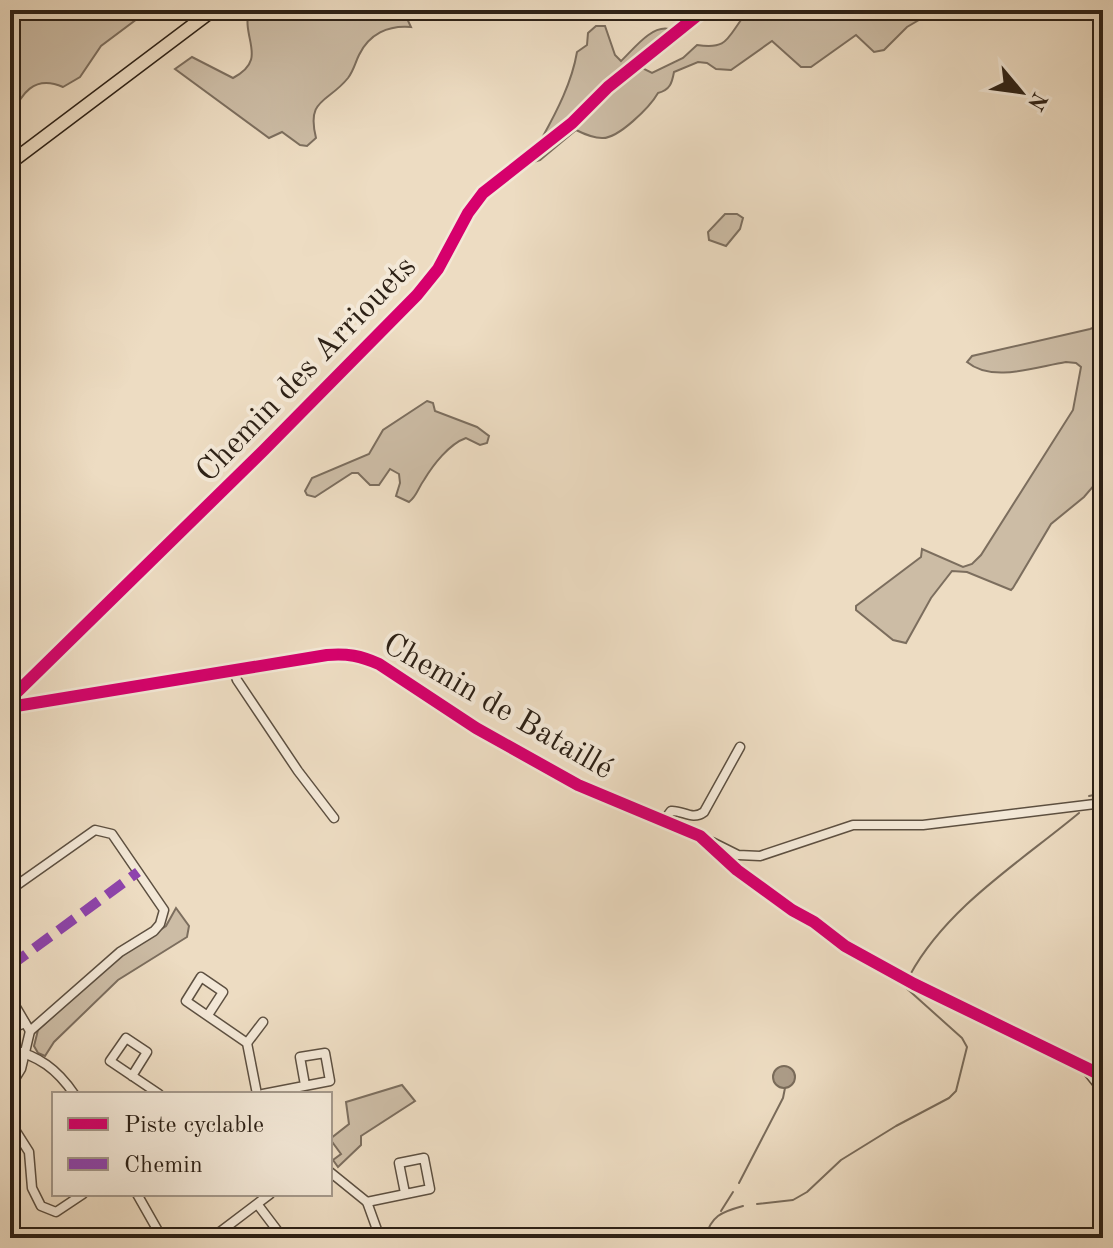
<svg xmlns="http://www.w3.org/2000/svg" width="1113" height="1248" viewBox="0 0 1113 1248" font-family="'Old Standard TT',serif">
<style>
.green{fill:#ccbca5;stroke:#7c6e5e;stroke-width:2}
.water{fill:#ac9c88;stroke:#796b5a;stroke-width:2}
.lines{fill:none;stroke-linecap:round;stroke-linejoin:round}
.stream{stroke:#796b5a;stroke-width:2}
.minor-casing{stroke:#5d5041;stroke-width:11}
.trunk-casing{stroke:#2d2116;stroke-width:15}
.minor{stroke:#f3e8d7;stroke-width:8}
.trunk{stroke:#eddcc2;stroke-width:12}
.quiet{stroke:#8e44ad;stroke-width:10;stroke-dasharray:20 10;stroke-linecap:butt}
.cycleway-casing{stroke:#f3e8d7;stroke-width:17}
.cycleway{stroke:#d6006c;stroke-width:12}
.labels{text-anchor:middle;stroke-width:8;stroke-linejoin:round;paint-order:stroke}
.street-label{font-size:32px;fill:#2d2116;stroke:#f3e8d7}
</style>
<rect width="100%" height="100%" fill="#eddcc2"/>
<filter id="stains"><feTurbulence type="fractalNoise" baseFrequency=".0025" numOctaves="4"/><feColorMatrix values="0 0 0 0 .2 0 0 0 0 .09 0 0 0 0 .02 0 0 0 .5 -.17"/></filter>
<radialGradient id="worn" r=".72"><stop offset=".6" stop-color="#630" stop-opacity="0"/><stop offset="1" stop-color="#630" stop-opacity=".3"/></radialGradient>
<!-- green -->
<g class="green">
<path d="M24,10H149L101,46L80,77L63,87C34,74 21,94 10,118V26Z"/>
<path d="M249,10H403L411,27C388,25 369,34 359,55C355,63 354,70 348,78C328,103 306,98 316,138L307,146L300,145L282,132L269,138L175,69L192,57L233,78C269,59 241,39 249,10Z"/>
<path d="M756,10H936L907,27L884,50L874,52L856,35L811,67H801L772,41L731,70L716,69L707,63L698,62L674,72C672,83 670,90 658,93C650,107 618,139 602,138C593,138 584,134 576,130L540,160L533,162L545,148L542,138C557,111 572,82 577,52L587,45L588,33L596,26H605L615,55L621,61C633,50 651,25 669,29L643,52L642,68L652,73L683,58L697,45C726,49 726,41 741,20L752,17Z"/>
<path d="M725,214H737L743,218L740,229L726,246L709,240L708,232Z"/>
<path d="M1103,324V475L1084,497L1051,524L1013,588L1011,590L967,572L952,571L931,598L906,643L893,640L856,610V606L921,557L922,549L963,567L972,564L981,555L1073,410L1081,367L1076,363L1066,362C1035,367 992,383 967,362L972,356L1090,329Z"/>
<path d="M427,401L433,403L435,411L477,427L489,436L487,443L480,445L466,438C449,444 433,465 424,480C418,488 417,496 409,502L396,496L400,483L399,474L390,469L379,485H370L358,473H352L315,497L307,495L305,491L312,478L369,454L383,430Z"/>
<path d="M176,908L189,926L187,937L118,980L54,1042L45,1056L38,1053L34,1046L38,1030L121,955L166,926Z"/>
<path d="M402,1085L415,1101L361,1136V1145L338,1167L333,1160L341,1154L330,1139L349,1124L346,1102Z"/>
</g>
<!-- water -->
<circle class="water" cx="784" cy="1077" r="11"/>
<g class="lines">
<!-- stream -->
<g class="stream">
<path d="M1089,796L1103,793"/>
<path d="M910,975C947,907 1020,862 1079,813"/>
<path d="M739,1183L783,1098L785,1088"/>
<path d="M757,1204L793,1200L807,1192L841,1160L896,1126L949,1098L956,1091L967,1047L962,1038L904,986"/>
<path d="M721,1211L733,1192"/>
<path d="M249,1238L255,1234"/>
<path d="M705,1238C711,1216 721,1212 743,1206"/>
</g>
<defs>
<g id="minor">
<path d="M233,669L237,680L298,771L334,818"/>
<path d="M10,699L264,450L417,295L438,269L468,213L483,193L572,123L608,87L704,10"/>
<path d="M10,707L327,655C347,653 361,656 379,664L476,728L578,785L700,836L737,870L792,910L814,922L845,946L914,984L1103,1076"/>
<path d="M665,819L671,811C683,810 692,821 704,812L740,747"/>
<path d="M712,842L738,855L760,856L853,825H923L1103,803"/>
<path d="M10,890L95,830L112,834L164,910L160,924L154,931L120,952L30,1031L21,1069L10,1087"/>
<path d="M10,997L30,1031"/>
<path d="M208,1015L223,992L201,977L186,1001L247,1043L257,1094"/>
<path d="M10,1029L25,1023"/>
<path d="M247,1043L263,1022"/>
<path d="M10,1049C39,1056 57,1069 74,1094"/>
<path d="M1088,1072L1103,1091"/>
<path d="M132,1076L147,1052L126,1038L110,1061L159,1094"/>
<path d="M263,1094L330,1081L325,1053L300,1057L305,1085"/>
<path d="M10,1122L29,1152L32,1188L41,1206L56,1212L83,1194"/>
<path d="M330,1172L367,1202L380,1238"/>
<path d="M137,1194L162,1238"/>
<path d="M367,1202L430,1189L424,1158L399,1163L405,1193"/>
<path d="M258,1205L283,1238"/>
<path d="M212,1238L270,1194"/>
<path d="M489,1238L493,1234L498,1238"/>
</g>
<path id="trunk" d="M10,163L213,10"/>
</defs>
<!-- minor casing -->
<use href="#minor" class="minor-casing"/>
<!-- trunk casing -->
<use href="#trunk" class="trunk-casing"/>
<!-- minor -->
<use href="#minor" class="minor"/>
<!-- trunk -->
<use href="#trunk" class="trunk"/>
<!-- quiet -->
<path class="quiet" d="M10,966L138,872"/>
<defs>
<g id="cycleway">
<path d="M10,699L264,450L417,295L438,269L468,213L483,193L572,123L608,87L704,10"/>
<path d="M10,707L327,655C347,653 361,656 379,664L476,728L578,785L700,836L737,870L792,910L814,922L845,946L914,984L1103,1076"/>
</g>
</defs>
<!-- cycleway casing -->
<use href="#cycleway" class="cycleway-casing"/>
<!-- cycleway -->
<use href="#cycleway" class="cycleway"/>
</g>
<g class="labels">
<!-- street labels -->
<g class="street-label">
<text transform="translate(305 368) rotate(-46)" y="11">Chemin des Arriouets</text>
<text transform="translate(499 705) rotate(30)" y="11">Chemin de Bataillé</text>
</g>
</g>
<!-- margin -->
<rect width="1113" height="1248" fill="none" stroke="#eddcc2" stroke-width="40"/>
<rect x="12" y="12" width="1089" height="1224" fill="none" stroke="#2d2116" stroke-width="4"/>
<rect x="20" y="20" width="1073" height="1208" fill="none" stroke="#2d2116" stroke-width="2"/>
<!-- legend -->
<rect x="52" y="1092" width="280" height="104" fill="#f3e8d7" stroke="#a4988a" stroke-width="2"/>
<rect x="68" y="1118" width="40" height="12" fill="#d6006c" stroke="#a4988a" stroke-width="2"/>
<text x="124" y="1132" font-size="24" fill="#2d2116">Piste cyclable</text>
<rect x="68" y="1158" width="40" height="12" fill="#8e44ad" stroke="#a4988a" stroke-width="2"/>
<text x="124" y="1172" font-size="24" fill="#2d2116">Chemin</text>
<!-- north arrow -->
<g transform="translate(1021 92) rotate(119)" stroke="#f3e8d7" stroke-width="6" paint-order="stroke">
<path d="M0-6L14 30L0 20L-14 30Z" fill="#2d2116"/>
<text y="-12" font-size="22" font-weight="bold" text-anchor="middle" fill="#2d2116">N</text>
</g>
<rect width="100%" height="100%" filter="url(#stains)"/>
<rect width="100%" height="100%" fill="url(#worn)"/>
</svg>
